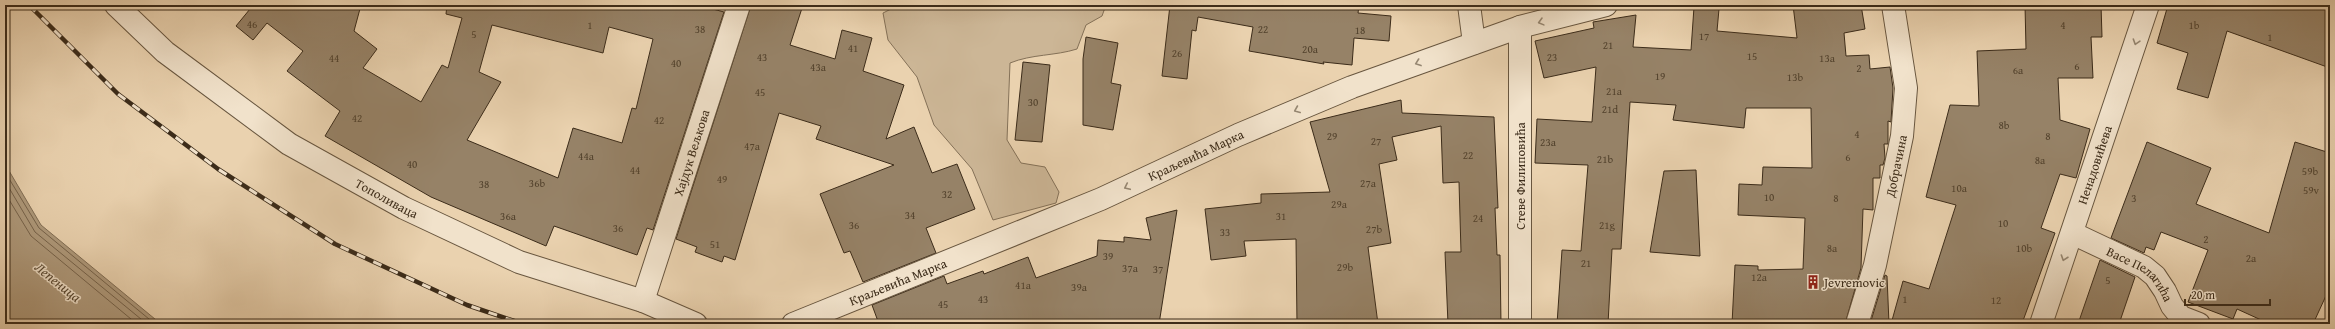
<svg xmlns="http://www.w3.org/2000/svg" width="2335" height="329" viewBox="0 0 2335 329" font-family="'Gentium Book Plus',serif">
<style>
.green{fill:#ccb696;stroke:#847158}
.water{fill:#af9a7c;stroke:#816e55}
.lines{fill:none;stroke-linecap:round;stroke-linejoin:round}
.shore{stroke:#76634b;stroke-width:1}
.building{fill:#968267;stroke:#3c2c1a;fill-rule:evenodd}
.minor-casing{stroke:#68563f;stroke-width:24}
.minor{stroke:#f1e2cb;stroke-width:22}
.rail-casing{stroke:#3c2c1a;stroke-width:4.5}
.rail{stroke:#f1e2cb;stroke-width:3;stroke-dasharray:9;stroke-linecap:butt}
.oneway{stroke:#968772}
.labels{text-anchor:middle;stroke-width:3;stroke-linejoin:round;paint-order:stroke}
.number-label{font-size:11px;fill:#52422d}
.street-label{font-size:13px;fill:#3c2c1a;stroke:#f1e2cb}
.poi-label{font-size:13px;fill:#3c2c1a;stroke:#f1e2cb;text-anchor:start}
.water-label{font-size:14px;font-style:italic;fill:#594832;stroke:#f1e2cb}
</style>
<rect width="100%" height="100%" fill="#ead2af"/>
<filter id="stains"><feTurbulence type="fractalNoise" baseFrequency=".005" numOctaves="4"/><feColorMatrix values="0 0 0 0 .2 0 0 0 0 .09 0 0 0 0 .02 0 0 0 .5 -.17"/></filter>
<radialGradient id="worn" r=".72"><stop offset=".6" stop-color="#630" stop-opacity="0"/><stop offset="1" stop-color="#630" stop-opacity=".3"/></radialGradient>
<!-- green -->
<path class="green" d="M899,5H1106L1102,16L1086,25L1077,49C1055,56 1032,54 1010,63L1007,140L1021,163L1045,167L1059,192L1056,203L993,220L972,169L934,125L917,77L888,40L883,13Z"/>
<!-- water -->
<path class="water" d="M5,164L41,225L161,324H5Z"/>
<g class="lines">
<!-- shore -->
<g class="shore">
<path d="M5,172L39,228L155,324"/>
<path d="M5,181L35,232L147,324"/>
<path d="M5,193L31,236L137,324"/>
</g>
</g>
<!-- building -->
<g class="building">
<path d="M245,5H361L354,31L377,49L363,68L421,102L442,65L448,68L462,18L446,14L447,5H698L724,12L653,230L647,228L637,255L554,226L546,246L431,197L325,136L340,111L287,71L303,51L267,23L253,40L236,26L250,9ZM492,25L603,53L609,27L653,39L636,109L632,108L622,143L573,128L558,178L467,140L501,82L479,72Z"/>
<path d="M751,5H803L790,45L835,59L842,30L872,38L863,71L904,85L886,139L914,127L932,173L957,164L975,209L926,228L936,253L863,282L850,251L844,253L820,194L894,165L816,139L821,126L779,113L735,260L724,256L722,262L695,252L697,247L676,239Z"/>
<path d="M1170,5H1359L1358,13L1391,16L1389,41L1354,38L1352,65L1323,62L1324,64L1249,51L1253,27L1198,17L1196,31L1192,30L1187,79L1162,76Z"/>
<path d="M1793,5H1861L1865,29L1844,33L1846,56L1869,55L1870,69L1890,67L1893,88L1891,122L1888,121V144H1884L1885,158L1883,165H1880V178H1873V210L1863,209L1861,268L1845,324H1732L1735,265L1758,266V270L1803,269L1805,218L1738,215L1739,184L1762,185L1763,167L1812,168L1811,108H1746L1744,128L1673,120L1676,105L1630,102L1621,249H1612L1608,324H1557L1562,250L1581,251L1588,165L1535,163L1537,119L1592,122L1596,67L1544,78L1535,41L1594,28L1593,22L1636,15L1633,47L1691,50L1694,7L1719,9L1717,31L1797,38Z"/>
<path d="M2025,5H2101L2102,37H2091L2093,78H2058L2060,120L2090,129L2076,178L2060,174L2041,228L2055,233L2024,318L2021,324H1891L1903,281L1929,289L1956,205L1926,197L1950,105L1979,106L1977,51L2026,49Z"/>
<path d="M2168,5H2330V68L2227,31L2208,98L2177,89L2188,53L2157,43Z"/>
<path d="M1086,37L1118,43L1111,83L1121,85L1113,130L1083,125V59Z"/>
<path d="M1023,62L1050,65L1042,142L1015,140Z"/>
<path d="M1401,100L1402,113L1494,117L1498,208H1495L1497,255H1500L1501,324H1448L1445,252H1461L1459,182L1443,183L1441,126L1392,137L1397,160L1379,164L1391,243L1368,247L1378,324H1297L1296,239L1244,241L1246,256L1211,260L1205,209L1261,203V194L1330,192L1310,122Z"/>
<path d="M2147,142L2211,168L2196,204L2269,233L2295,142L2330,153V287L2313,324H2270L2237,309L2233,319L2188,302L2208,250L2161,232L2154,250L2146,247L2144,253L2111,238Z"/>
<path d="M1696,170L1700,256L1650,252L1664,171Z"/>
<path d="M1177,210L1159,324H879L872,305L944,276L947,284L983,271L984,274L1028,257L1036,278L1097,256L1098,240L1124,242V237L1151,240L1146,218Z"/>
<path d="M2100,260L2135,277L2119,324H2078Z"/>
<path d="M1885,275L1887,276L1889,324H1870Z"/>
</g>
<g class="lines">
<defs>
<g id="minor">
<path id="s1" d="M116,5L165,52L289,144L404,208L519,262L643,301L696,324"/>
<path d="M1469,5L1474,43"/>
<path id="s2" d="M2072,233L2144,267L2155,276L2165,291L2172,306L2181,317L2199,324"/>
<path id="s3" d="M643,301L739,5"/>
<path id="s4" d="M793,324L1101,199L1238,135L1352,87L1520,27L1606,5"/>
<path d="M1520,324V27"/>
<path id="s5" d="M1857,324L1875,265L1902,136L1906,88L1893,5"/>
<path id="s6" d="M2041,324L2148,5"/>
</g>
</defs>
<!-- minor casing -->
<use href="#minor" class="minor-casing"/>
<!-- minor -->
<use href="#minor" class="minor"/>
<defs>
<path id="rail" d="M29,5L118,94L218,169L335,244L467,305L523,324"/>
</defs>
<!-- rail casing -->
<use href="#rail" class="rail-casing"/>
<!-- rail -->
<use href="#rail" class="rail"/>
</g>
<!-- one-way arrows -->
<defs><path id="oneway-chevron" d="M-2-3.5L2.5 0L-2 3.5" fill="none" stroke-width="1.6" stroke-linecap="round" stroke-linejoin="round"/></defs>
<g class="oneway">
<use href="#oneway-chevron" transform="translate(1541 22) rotate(165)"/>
<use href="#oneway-chevron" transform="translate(2136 42) rotate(108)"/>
<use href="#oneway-chevron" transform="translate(1418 63) rotate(160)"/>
<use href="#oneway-chevron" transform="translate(1297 110) rotate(157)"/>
<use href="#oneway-chevron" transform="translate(1127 187) rotate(155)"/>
<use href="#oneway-chevron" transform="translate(2064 258) rotate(109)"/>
</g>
<!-- icons -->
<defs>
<symbol id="building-bare" viewBox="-9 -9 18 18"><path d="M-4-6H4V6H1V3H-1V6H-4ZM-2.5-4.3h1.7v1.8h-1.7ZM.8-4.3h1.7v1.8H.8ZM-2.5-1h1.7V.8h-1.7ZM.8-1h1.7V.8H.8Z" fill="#8f2418" stroke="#f1e2cb" stroke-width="2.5" paint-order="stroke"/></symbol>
</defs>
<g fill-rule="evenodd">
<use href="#building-bare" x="1803" y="272" width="20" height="20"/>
</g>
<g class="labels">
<!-- number labels -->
<g class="number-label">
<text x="252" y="28">46</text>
<text x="590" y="29">1</text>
<text x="2063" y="29">4</text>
<text x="2194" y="29">1b</text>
<text x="700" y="33">38</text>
<text x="1263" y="33">22</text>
<text x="1360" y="34">18</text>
<text x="474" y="38">5</text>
<text x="1704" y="40">17</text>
<text x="2270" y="41">1</text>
<text x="1608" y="49">21</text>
<text x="853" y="52">41</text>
<text x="1310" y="53">20a</text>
<text x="1177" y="57">26</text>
<text x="1752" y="60">15</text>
<text x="762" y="61">43</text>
<text x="1552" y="61">23</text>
<text x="334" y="62">44</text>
<text x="1827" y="62">13a</text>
<text x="676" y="67">40</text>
<text x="2077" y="70">6</text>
<text x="818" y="71">43a</text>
<text x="1859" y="72">2</text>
<text x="2018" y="74">6a</text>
<text x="1660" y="80">19</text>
<text x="1795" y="81">13b</text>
<text x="1614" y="95">21a</text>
<text x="760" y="96">45</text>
<text x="1033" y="106">30</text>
<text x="1610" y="113">21d</text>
<text x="357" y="122">42</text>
<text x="659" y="124">42</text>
<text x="2004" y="129">8b</text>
<text x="1857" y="138">4</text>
<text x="1332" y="140">29</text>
<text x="2048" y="140">8</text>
<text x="1376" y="145">27</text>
<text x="1548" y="146">23a</text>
<text x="752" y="150">47a</text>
<text x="1468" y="159">22</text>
<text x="586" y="160">44a</text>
<text x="1848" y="161">6</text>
<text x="1605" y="163">21b</text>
<text x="2040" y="164">8a</text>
<text x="412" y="168">40</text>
<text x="635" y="174">44</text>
<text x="2310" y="175">59b</text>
<text x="722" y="183">49</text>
<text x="537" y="187">36b</text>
<text x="1368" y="187">27a</text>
<text x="484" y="188">38</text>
<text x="1959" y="192">10a</text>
<text x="2311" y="194">59v</text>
<text x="947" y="198">32</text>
<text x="1769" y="201">10</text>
<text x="1836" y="202">8</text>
<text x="2134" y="202">3</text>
<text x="1339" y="208">29a</text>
<text x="910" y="219">34</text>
<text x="508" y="220">36a</text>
<text x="1281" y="220">31</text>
<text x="1478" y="222">24</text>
<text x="2003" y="227">10</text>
<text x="854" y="229">36</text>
<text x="1607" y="229">21g</text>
<text x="618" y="232">36</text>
<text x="1374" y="233">27b</text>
<text x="1225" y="236">33</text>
<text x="2206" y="243">2</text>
<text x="715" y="248">51</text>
<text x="1832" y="252">8a</text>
<text x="2024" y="252">10b</text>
<text x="1108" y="260">39</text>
<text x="2251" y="262">2a</text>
<text x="1586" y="267">21</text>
<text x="1345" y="271">29b</text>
<text x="1130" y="272">37a</text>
<text x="1158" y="273">37</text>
<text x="1759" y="281">12a</text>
<text x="2108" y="284">5</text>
<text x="1023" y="289">41a</text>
<text x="1079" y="291">39a</text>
<text x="983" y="303">43</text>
<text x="1905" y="303">1</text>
<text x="1996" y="304">12</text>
<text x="943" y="308">45</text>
</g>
<!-- street labels -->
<g class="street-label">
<text dy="5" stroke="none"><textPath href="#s3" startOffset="156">Хајдук Вељкова</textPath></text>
<text dy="5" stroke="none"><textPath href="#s4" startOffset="437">Краљевића Марка</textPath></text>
<text dy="5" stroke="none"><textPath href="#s6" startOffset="168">Ненадовићева</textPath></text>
<text dy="5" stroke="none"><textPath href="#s5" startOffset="163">Добрачина</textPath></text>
<text transform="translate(1520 176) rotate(-90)" y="5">Стеве Филиповића</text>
<text dy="5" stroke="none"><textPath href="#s1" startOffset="334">Тополиваца</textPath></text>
<text dy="5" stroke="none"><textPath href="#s2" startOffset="81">Васе Пелагића</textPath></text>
<text dy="5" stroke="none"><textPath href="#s4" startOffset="113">Краљевића Марка</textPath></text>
</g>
<!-- poi labels -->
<g class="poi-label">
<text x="1824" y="287">Jevremovic</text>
</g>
<!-- water labels -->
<g class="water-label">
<text transform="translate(58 282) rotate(39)" y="5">Лепеница</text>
</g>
</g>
<!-- margin -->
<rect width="2335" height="329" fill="none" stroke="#ead2af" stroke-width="20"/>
<rect x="6" y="6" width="2323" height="317" fill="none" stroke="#3c2c1a" stroke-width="2"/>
<rect x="10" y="10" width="2315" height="309" fill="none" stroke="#3c2c1a"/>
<!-- scale -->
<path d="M2185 299v6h85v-6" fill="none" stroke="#3c2c1a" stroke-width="2"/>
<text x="2191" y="299" font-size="12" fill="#3c2c1a" stroke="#f1e2cb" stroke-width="3" paint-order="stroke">20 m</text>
<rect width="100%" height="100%" filter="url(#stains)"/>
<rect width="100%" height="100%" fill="url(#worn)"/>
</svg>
